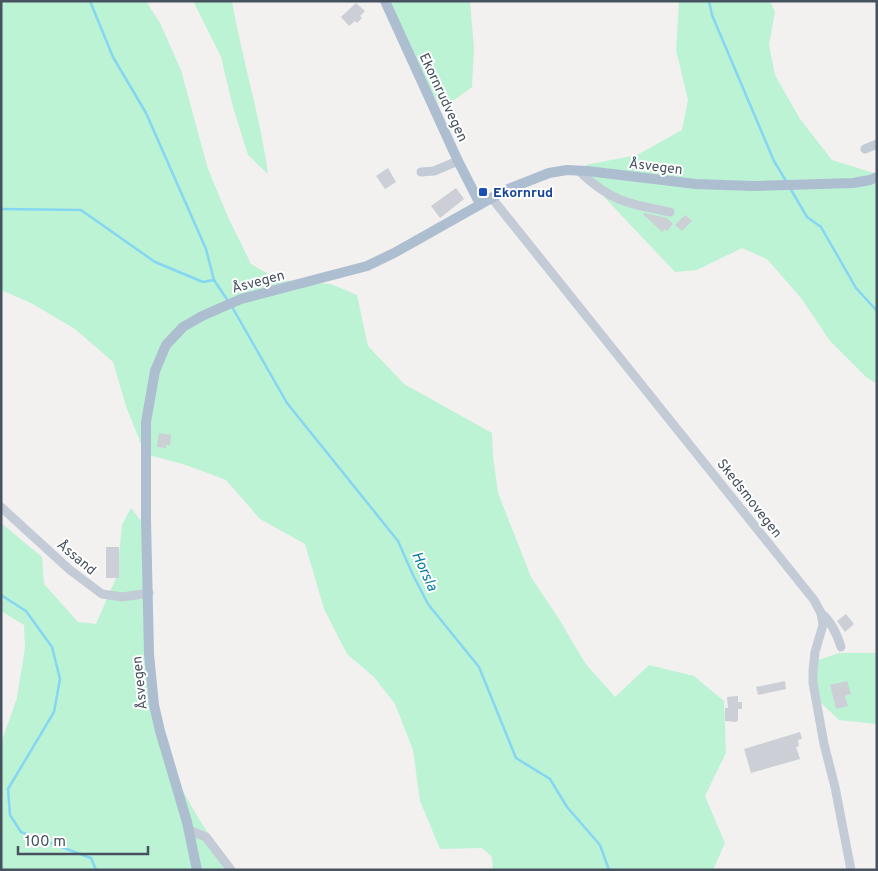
<svg xmlns="http://www.w3.org/2000/svg" width="878" height="871" viewBox="0 0 878 871" font-family="Overpass,sans-serif">
<style>
.green{fill:#bcf3d4}
.lines{fill:none;stroke-linecap:round;stroke-linejoin:round}
.stream{stroke:#85d6f3;stroke-width:2.5}
.building{fill:#cccfd5}
.minor{stroke:#c3cbd6;stroke-width:9}
.major{stroke:#aebed1;stroke-width:10}
.transit-dot{fill:#1a4fb4;stroke:#fff;stroke-width:2}
.labels{text-anchor:middle;stroke-width:4;stroke-linejoin:round;paint-order:stroke}
.street-label{font-size:14px;fill:#46525f;stroke:#fff}
.transit-label{font-size:14px;font-weight:bold;fill:#164399;stroke:#fff;text-anchor:start}
.water-label{font-size:15px;font-style:italic;fill:#037ba7;stroke:#fff}
</style>
<rect width="100%" height="100%" fill="#f3f0f0"/>
<!-- green -->
<g class="green">
<path d="M1,1H146L160,23L181,70L208,169L228,217L251,264L279,280L331,284L357,295L368,346L404,384L492,433L493,456L498,493L531,577L559,619L585,663L615,697L649,665L694,676L724,701L726,753L705,796L725,843L713,870H493L492,857L482,848L440,849L420,801L413,750L395,704L374,677L347,654L324,609L305,544L260,519L226,480L186,465L145,454L127,409L113,362L75,329L31,303L1,290Z"/>
<path d="M193,1H232C242,59 260,115 268,174L248,155L233,107L221,57Z"/>
<path d="M380,1H470L474,48L472,87L442,109C420,74 397,39 380,1Z"/>
<path d="M679,1H770L775,12L769,45L775,75L800,119L832,160L877,174V384L866,377L830,341L801,298L767,259L742,248L697,270L675,272L605,198L586,165L637,155L682,130L688,100L676,50Z"/>
<path d="M131,508L145,526L147,675L173,774L199,819L225,860L223,870H1V743L17,698L25,647L24,625L1,611V523L42,557L44,584L78,622L96,624L117,576L122,525Z"/>
<path d="M839,653H877V724L839,720L817,699L816,661Z"/>
</g>
<g class="lines">
<!-- stream -->
<g class="stream">
<path d="M90,1L113,57L146,113L206,249L214,280L228,301"/>
<path d="M709,1L712,15L774,161L786,181"/>
<path d="M790,188L807,217L821,227L856,288L877,311"/>
<path d="M1,209L81,210L155,262L203,282L214,280"/>
<path d="M231,305L287,403L398,541L413,575L428,604L479,667L516,758L550,779L567,807L600,845L609,870"/>
<path d="M1,595L26,611L52,647L60,679L54,712L8,789L10,815L21,832L91,858L96,870"/>
</g>
</g>
<!-- building -->
<g class="building">
<path d="M356,3L365,11L360,16L362,18L357,23L355,21L349,26L341,17Z"/>
<path d="M388,168L396,182L385,189L376,176Z"/>
<path d="M456,188L464,199L440,218L431,206Z"/>
<path d="M644,213L667,218L673,224L667,231L665,229L662,232L643,214Z"/>
<path d="M685,215L692,221L682,231L675,225Z"/>
<path d="M159,433L171,435L170,445H166V448L157,447Z"/>
<rect x="106" y="547" width="13" height="31"/>
<path d="M846,614L854,624L845,632L837,621Z"/>
<path d="M785,681L786,689L758,695L756,687Z"/>
<path d="M847,681L851,694L845,696L848,706L836,709L830,685Z"/>
<path d="M738,696V702H742V709H738V720L736,722L725,721V708H728L727,697Z"/>
<path d="M800,732L802,739L798,740L799,746L796,747L800,759L751,773L744,749Z"/>
</g>
<g class="lines">
<!-- minor -->
<g class="minor">
<path d="M865,149L877,144"/>
<path d="M579,171C610,201 628,204 670,212"/>
<path d="M421,172L434,171L458,161"/>
<path d="M491,197L814,600L821,613L823,625L815,652L813,671V683L824,744L835,787L851,870"/>
<path d="M1,507L70,570L102,594L122,597L149,593"/>
<path d="M821,613C832,622 837,634 841,647"/>
<path d="M189,830L206,837L231,870"/>
</g>
<!-- major -->
<g class="major">
<path d="M385,1L458,161L480,204"/>
<path d="M197,870L187,822L160,731L154,705L149,654L146,519V422L155,371L166,345L183,327L202,316L241,299L367,266L394,253L506,190L549,173L567,170L587,171L696,184L753,186L853,183L870,180L877,177"/>
</g>
</g>
<!-- markers -->
<rect class="transit-dot" x="478" y="187" width="10" height="10" rx="2.5"/>
<g class="labels">
<!-- street labels -->
<g class="street-label">
<text transform="translate(444 97) rotate(65)" y="5">Ekornrudvegen</text>
<text transform="translate(656 166) rotate(7)" y="5">Åsvegen</text>
<text transform="translate(258 281) rotate(-15)" y="5">Åsvegen</text>
<text transform="translate(750 498) rotate(52)" y="5">Skedsmovegen</text>
<text transform="translate(77 557) rotate(40)" y="5">Åssand</text>
<text transform="translate(139 683) rotate(-96)" y="5">Åsvegen</text>
</g>
<!-- transit labels -->
<g class="transit-label">
<text x="493" y="197">Ekornrud</text>
</g>
<!-- water labels -->
<g class="water-label">
<text transform="translate(425 571) rotate(65)" y="5">Horsla</text>
</g>
</g>
<!-- border -->
<rect width="878" height="871" fill="none" stroke="#46525f" stroke-width="5"/>
<!-- scale -->
<path d="M18 846v8h130v-8" fill="none" stroke="#46525f" stroke-width="2.5"/>
<text x="25" y="846" font-size="15" fill="#46525f" stroke="#ffffff" stroke-width="4" paint-order="stroke">100 m</text>
</svg>
